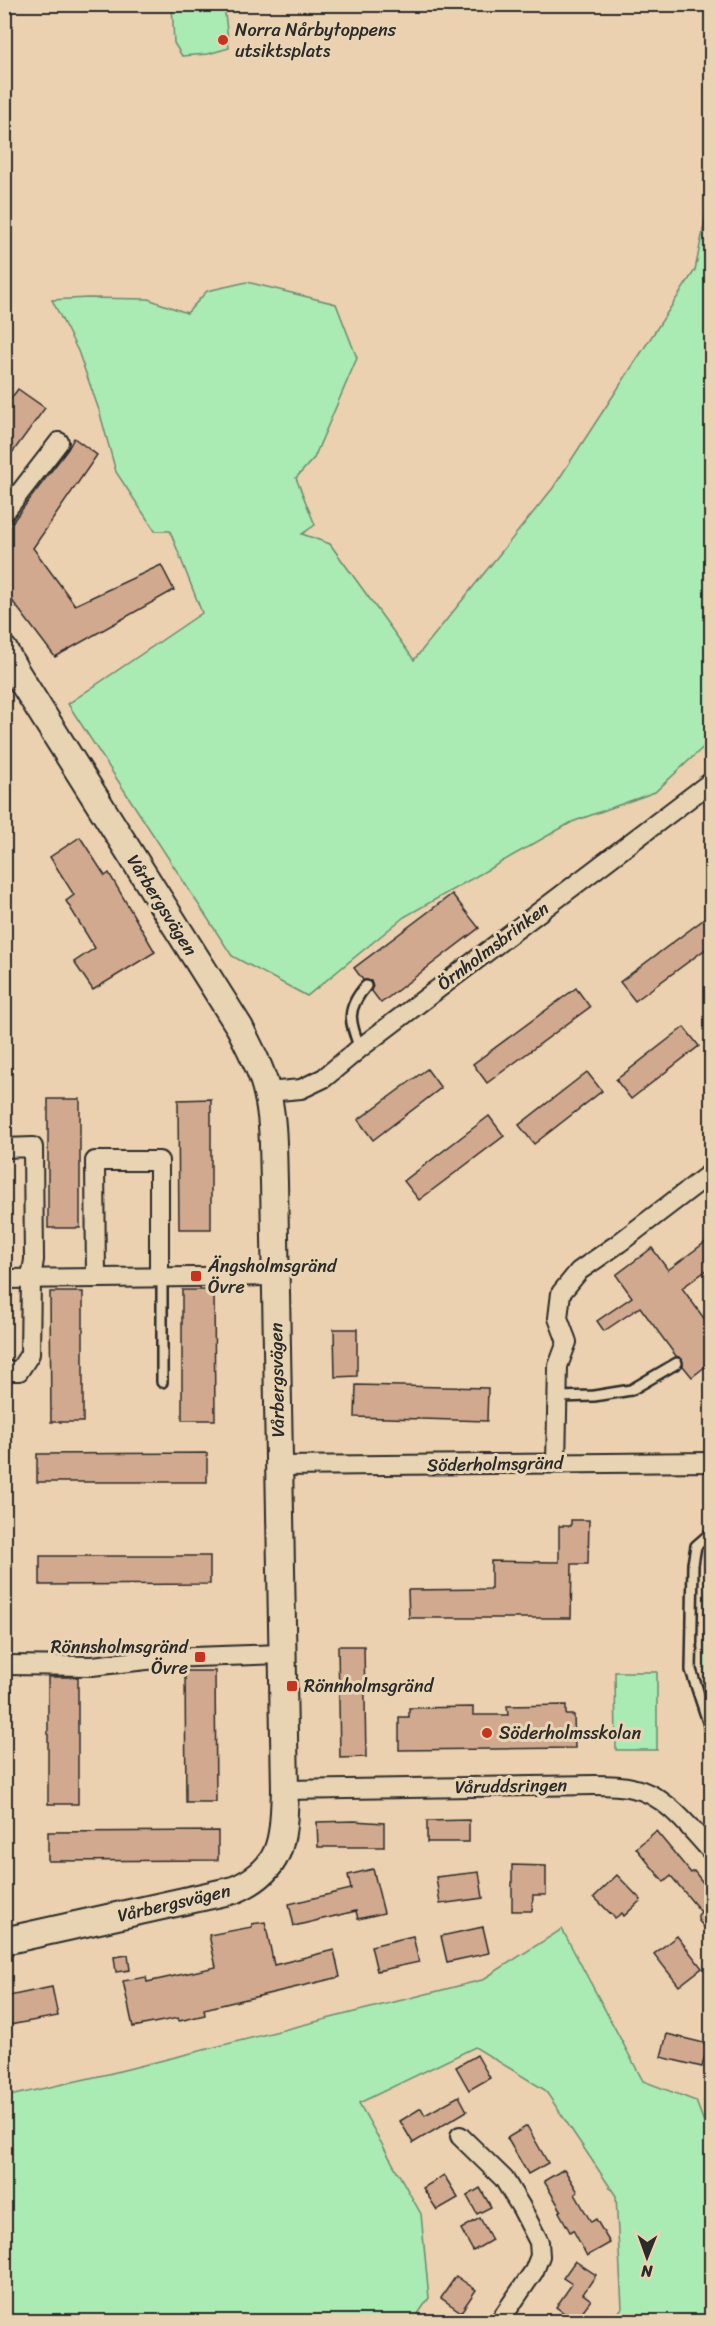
<svg xmlns="http://www.w3.org/2000/svg" width="716" height="2326" viewBox="0 0 716 2326" font-family="Sriracha,sans-serif">
<style>
.green{fill:#aaeab3;stroke:#6a8a6f;stroke-width:1.5}
.building{fill:#d1a98f;stroke:#2b2b2b;stroke-width:1.5}
.lines{fill:none;stroke-linecap:round;stroke-linejoin:round}
.lane-casing{stroke:#2b2b2b;stroke-width:14}
.street-casing{stroke:#2b2b2b;stroke-width:22}
.secondary-casing{stroke:#2b2b2b;stroke-width:30}
.lane{stroke:#e8d4b2;stroke-width:9}
.street{stroke:#e8d4b2;stroke-width:18}
.secondary{stroke:#e8d4b2;stroke-width:26}
.poi-dot{fill:#c8321e;stroke:#e8d4b2;stroke-width:2}
.labels{text-anchor:middle;stroke-width:6;stroke-linejoin:round;paint-order:stroke}
.poi-label{font-size:18px;fill:#2b2b2b;stroke:#e8d4b2;text-anchor:start}
.street-label{font-size:18px;fill:#2b2b2b;stroke:#e8d4b2}
</style>
<rect width="100%" height="100%" fill="#ebd1af"/>
<filter id="ink" filterUnits="userSpaceOnUse"><feTurbulence type="fractalNoise" baseFrequency=".0167" numOctaves="2"/><feDisplacementMap in="SourceGraphic" scale="12" xChannelSelector="R" yChannelSelector="G"/><feConvolveMatrix kernelMatrix="1 2 1 2 8 2 1 2 1" color-interpolation-filters="sRGB"/></filter>
<g filter="url(#ink)">
<!-- green -->
<g class="green">
<path d="M172,5H224L229,48L208,54L182,56L174,43Z"/>
<path d="M711,191V740L655,792L572,822L404,917L307,996L232,956L68,704L202,613L170,531H155L116,472L99,410L78,351L52,300L88,298L148,299L187,313L207,291L247,282L336,304L357,358L314,458L296,478L315,525L302,534L330,544L414,660L553,488L695,270Z"/>
<rect x="704" y="1546" width="7" height="142"/>
<path d="M615,1672H657V1750H616Z"/>
<path d="M562,1929L643,2081L696,2101L711,2141V2321H611L622,2308L616,2196L545,2090L475,2047L359,2103L421,2214L429,2298L413,2321H5V2097L108,2074L482,1980Z"/>
</g>
<!-- building -->
<g class="building">
<path d="M18,389L45,408L4,464V408Z"/>
<path d="M74,438L97,455L33,548L75,605L161,565L174,590L55,657L4,590V533L68,449Z"/>
<path d="M80,837L105,876L109,873L155,952L93,990L74,962L95,948L66,901L74,895L50,857Z"/>
<path d="M452,894L479,928L381,1003L371,990L373,986L371,981L363,980L354,968Z"/>
<path d="M711,914V945L635,1001L620,982Z"/>
<path d="M576,988L590,1007L487,1083L473,1064Z"/>
<path d="M684,1027L699,1046L631,1099L616,1080Z"/>
<path d="M427,1069L441,1088L373,1140L358,1120Z"/>
<path d="M587,1072L602,1091L534,1144L519,1125Z"/>
<rect x="48" y="1099" width="32" height="129"/>
<path d="M211,1099V1229H179L178,1100Z"/>
<path d="M489,1116L504,1136L419,1200L404,1181Z"/>
<path d="M711,1238V1267L682,1288L711,1328V1362L692,1377L683,1366L682,1359L676,1356L640,1307L604,1331L597,1321L632,1297L616,1275L652,1248L668,1270Z"/>
<path d="M182,1290H214L215,1420H182Z"/>
<path d="M50,1292H83V1422H51Z"/>
<path d="M334,1329H357V1376L335,1377Z"/>
<path d="M356,1385L488,1388L487,1421L355,1417Z"/>
<path d="M207,1453V1482H37V1454Z"/>
<path d="M571,1520H589L588,1564H572L571,1618H409L408,1590L491,1589V1561L559,1562V1526H571Z"/>
<path d="M40,1556H210V1584L40,1585Z"/>
<path d="M338,1646H364L366,1757L340,1758Z"/>
<path d="M185,1671H215L216,1802H186Z"/>
<rect x="48" y="1677" width="30" height="127"/>
<path d="M566,1705V1715H574L575,1748L399,1750V1717H409V1708L473,1707V1715H508L507,1706Z"/>
<path d="M469,1820V1842H427V1821Z"/>
<path d="M354,1821L384,1823V1847H318L317,1822Z"/>
<path d="M218,1831V1860L48,1861V1832Z"/>
<path d="M656,1831L691,1873L694,1871L711,1893V1935L698,1920V1915L701,1912L671,1876L664,1882L636,1848Z"/>
<path d="M512,1865L546,1866V1895H533L532,1911H512Z"/>
<path d="M373,1869L384,1913L358,1919L356,1911L294,1926L289,1904L351,1889L348,1875Z"/>
<path d="M479,1872L483,1898L440,1904L436,1877Z"/>
<path d="M617,1875L641,1900L624,1916L622,1913L615,1918L594,1897Z"/>
<path d="M265,1922L274,1965L334,1950L340,1977L204,2009L205,2015L179,2021L178,2018L133,2027L123,1981L146,1977L147,1982L216,1967L209,1935L252,1927V1924Z"/>
<path d="M483,1927L489,1953L447,1962L441,1936Z"/>
<path d="M413,1936L419,1962L377,1971L371,1946Z"/>
<path d="M677,1936L702,1968L679,1986L654,1954Z"/>
<path d="M128,1955L130,1970L116,1972L114,1957Z"/>
<path d="M52,1987L58,2016L4,2026V1997Z"/>
<path d="M667,2034L708,2044L702,2067L661,2057Z"/>
<path d="M477,2055L490,2078L469,2090L456,2067Z"/>
<path d="M459,2096L467,2111L413,2143L400,2121L421,2108L425,2115Z"/>
<path d="M527,2126L548,2163L528,2174L507,2138Z"/>
<path d="M564,2169L578,2192L575,2194L591,2222L596,2219L610,2243L587,2256L573,2230L570,2232L559,2212L561,2210L544,2181Z"/>
<path d="M444,2175L458,2198L437,2210L423,2188Z"/>
<path d="M480,2188L491,2207L477,2214L467,2196Z"/>
<path d="M480,2218L492,2240L473,2251L461,2229Z"/>
<path d="M575,2261L596,2275L583,2294L591,2300L575,2321L556,2307L572,2284L563,2278Z"/>
<path d="M456,2276L476,2290L461,2312L441,2298Z"/>
</g>
<g class="lines">
<defs>
<g id="lane">
<path d="M360,1048C349,1021 346,1009 366,986"/>
<path d="M162,1276V1382"/>
<path d="M557,1397L594,1396L631,1390L677,1363"/>
<path d="M712,1532L696,1546L693,1564L691,1670L712,1734"/>
</g>
<g id="street">
<path d="M4,513L59,442"/>
<path d="M267,1092L301,1089L324,1078L360,1048L712,781"/>
<path d="M4,1148L33,1147L34,1260L31,1278L30,1354L19,1371H4"/>
<path d="M96,1278L95,1161H159V1276"/>
<path d="M4,1279L276,1276"/>
<path d="M556,1463L558,1366L567,1342L558,1318L561,1293L579,1271L619,1243L712,1172"/>
<path d="M279,1466L712,1462"/>
<path d="M4,1665L92,1666L165,1658L281,1654"/>
<path d="M285,1790L594,1785C607,1785 620,1785 632,1788C665,1794 690,1828 712,1852"/>
<path d="M460,2136L504,2179L521,2207L539,2242L540,2256L534,2271L499,2322"/>
</g>
<path id="secondary" d="M4,650L18,675L240,1028C250,1049 262,1070 267,1093C274,1122 273,1153 274,1182L285,1790C283,1839 284,1869 234,1890L4,1941"/>
</defs>
<!-- lane casing -->
<use href="#lane" class="lane-casing"/>
<!-- street casing -->
<use href="#street" class="street-casing"/>
<!-- secondary casing -->
<use href="#secondary" class="secondary-casing"/>
<!-- lane -->
<use href="#lane" class="lane"/>
<!-- street -->
<use href="#street" class="street"/>
<!-- secondary -->
<use href="#secondary" class="secondary"/>
</g>
</g>
<!-- markers -->
<g class="poi-dot">
<circle cx="223" cy="40" r="6"/>
<rect x="190" y="1270" width="12" height="12" rx="3"/>
<rect x="194" y="1651" width="12" height="12" rx="3"/>
<rect x="286" y="1680" width="12" height="12" rx="3"/>
<circle cx="487" cy="1733" r="6"/>
</g>
<g class="labels">
<!-- poi labels -->
<g class="poi-label">
<text x="235" y="36">Norra Nårbytoppens<tspan x="235" dy="21">utsiktsplats</tspan></text>
<text x="208" y="1272">Ängsholmsgränd<tspan x="208" dy="21">Övre</tspan></text>
<text x="188" y="1653" text-anchor="end">Rönnsholmsgränd<tspan x="188" dy="21">Övre</tspan></text>
<text x="304" y="1692">Rönnholmsgränd</text>
<text x="499" y="1739">Söderholmsskolan</text>
</g>
<!-- street labels -->
<g class="street-label">
<text transform="translate(162 905) rotate(58)" y="6">Vårbergsvägen</text>
<text transform="translate(493 946) rotate(-37)" y="6">Örnholmsbrinken</text>
<text transform="translate(277 1380) rotate(-91)" y="6">Vårbergsvägen</text>
<text transform="translate(495 1464) rotate(-1)" y="6">Söderholmsgränd</text>
<text transform="translate(511 1786) rotate(-1)" y="6">Våruddsringen</text>
<text transform="translate(174 1903) rotate(-13)" y="6">Vårbergsvägen</text>
</g>
</g>
<!-- margin -->
<rect width="716" height="2326" fill="none" stroke="#e8d4b2" stroke-width="24"/>
<rect x="12" y="12" width="692" height="2302" fill="none" stroke="#2b2b2b" stroke-width="2" filter="url(#ink)"/>
<!-- north arrow -->
<g transform="translate(647 2257) rotate(181)" stroke="#e8d4b2" stroke-width="4.5" paint-order="stroke">
<path d="M0-4.5L10 22L0 15L-10 22Z" fill="#2b2b2b"/>
<text y="-9" font-size="16" font-weight="bold" text-anchor="middle" fill="#2b2b2b">N</text>
</g>
</svg>
